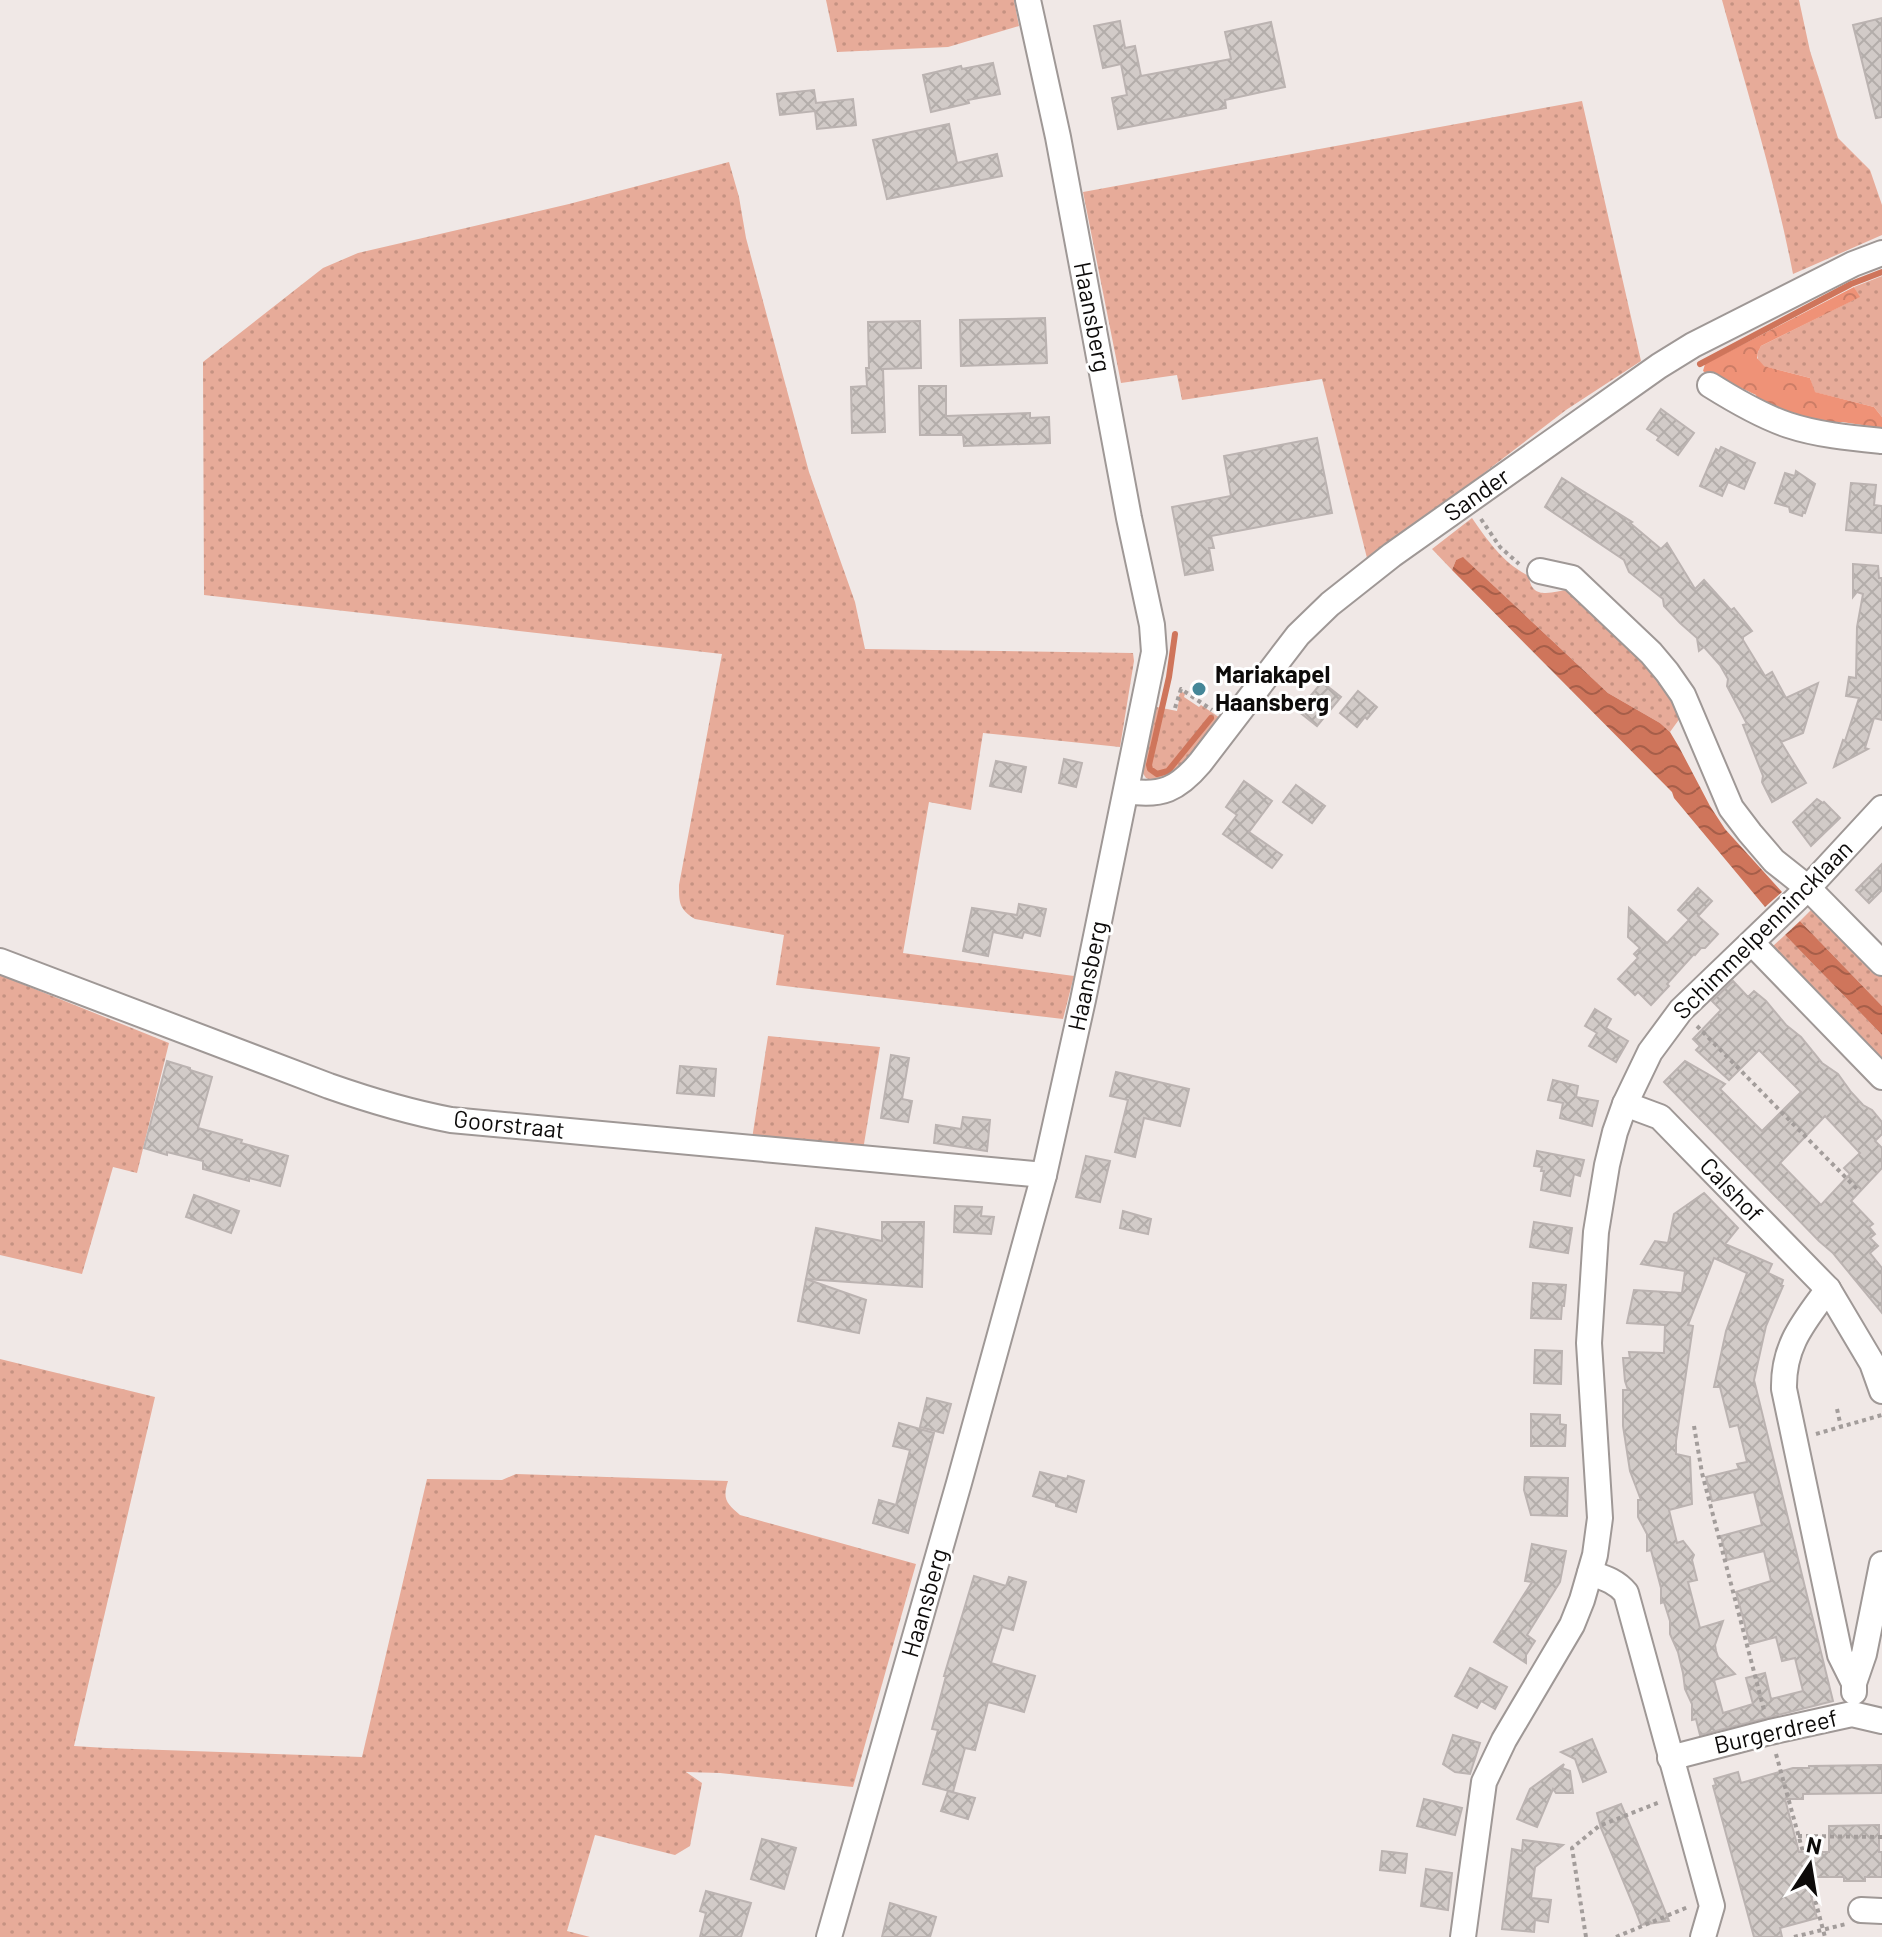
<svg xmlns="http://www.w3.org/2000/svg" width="1882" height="1937" viewBox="0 0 1882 1937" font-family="Barlow,sans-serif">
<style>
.grass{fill:url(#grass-dots)}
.forest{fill:url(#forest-crowns)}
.water{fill:url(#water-waves)}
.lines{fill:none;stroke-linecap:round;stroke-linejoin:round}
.stream{stroke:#cf755b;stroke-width:6}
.building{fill:url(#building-cross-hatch);stroke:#bbb3b1;stroke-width:2;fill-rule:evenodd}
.minor-casing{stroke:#9f9896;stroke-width:28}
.path{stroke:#a39d9b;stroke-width:4;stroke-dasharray:4 4;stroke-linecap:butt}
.minor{stroke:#fff;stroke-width:24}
.poi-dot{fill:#458798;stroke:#fff;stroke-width:3}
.labels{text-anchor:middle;stroke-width:6;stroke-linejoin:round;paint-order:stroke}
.street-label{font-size:24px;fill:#0d0b0a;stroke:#fff}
.poi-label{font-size:24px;font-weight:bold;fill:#0d0b0a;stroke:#fff;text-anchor:start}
</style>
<defs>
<pattern id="grass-dots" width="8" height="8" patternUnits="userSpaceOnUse" patternTransform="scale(2)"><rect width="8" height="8" fill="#e7ab99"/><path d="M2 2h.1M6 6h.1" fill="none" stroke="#c59282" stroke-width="1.8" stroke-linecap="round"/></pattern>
<pattern id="forest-crowns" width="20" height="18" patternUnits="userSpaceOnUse" patternTransform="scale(2)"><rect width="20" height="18" fill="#ef9277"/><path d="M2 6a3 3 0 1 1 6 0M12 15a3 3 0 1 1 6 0" fill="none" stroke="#cc7d66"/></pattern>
<pattern id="water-waves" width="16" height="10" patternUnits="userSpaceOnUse" patternTransform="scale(2)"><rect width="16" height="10" fill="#cf755b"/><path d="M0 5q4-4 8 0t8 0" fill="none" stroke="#a65e49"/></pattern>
<pattern id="building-cross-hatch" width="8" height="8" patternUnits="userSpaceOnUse" patternTransform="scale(2)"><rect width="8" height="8" fill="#d2cbc8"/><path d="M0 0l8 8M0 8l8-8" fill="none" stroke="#b3adaa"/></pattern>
</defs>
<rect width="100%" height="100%" fill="#f0e8e6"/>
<!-- grass -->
<g class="grass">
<path d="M826,0H1014L1019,26L948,47L837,52Z"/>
<path d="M1722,0H1799L1810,51L1838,138L1870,170L1882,205V235L1793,274C1775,181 1747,91 1722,0Z"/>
<path d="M1582,101L1641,361L1566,410L1368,562L1322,379L1182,400L1177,375L1121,383L1083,192Z"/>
<path d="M729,162L739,197L746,238L809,472L855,602L865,649L1133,653L1134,661L1120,747L983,733L971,810L929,802L903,953L1074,976L1063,1019L776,985L784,935L695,919C679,909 679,903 679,885L722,654L204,595L203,362L323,268L358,253L569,204Z"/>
<path d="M1882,276V417L1874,407L1814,392L1810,378L1763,366C1756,360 1756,354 1761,346L1859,297L1854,287Z"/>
<path d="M1472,518C1487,540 1504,564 1529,576C1531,601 1553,592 1570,589L1647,659L1683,714L1670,732L1660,723L1608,693L1464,558L1456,560L1452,570L1432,549Z"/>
<path d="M1181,691L1185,694L1184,697L1199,707L1201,705L1223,720L1179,774L1153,781L1146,778L1142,772L1152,706L1177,711L1179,700H1177Z"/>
<path d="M1813,908L1882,974V1006L1800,921Z"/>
<path d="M1785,935L1882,1035V1067L1769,946H1773Z"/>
<path d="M0,975L169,1043L137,1173L113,1167L82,1274L0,1255Z"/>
<path d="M768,1036L880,1047L863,1150L752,1139Z"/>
<path d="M0,1359L155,1397L74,1746L106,1748L362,1757L427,1479L502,1480L516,1474L728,1481C722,1500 727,1503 740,1515L916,1564L853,1787L720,1773L686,1772L702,1783L690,1846L675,1855L595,1835L567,1931L590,1937H0Z"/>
</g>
<!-- forest -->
<path class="forest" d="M1854,287L1860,297L1761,346L1758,352L1757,358L1764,366L1810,378L1815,392L1874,407L1882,417V434L1869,426L1842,422L1829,427L1759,406L1756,395L1739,387L1727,388L1703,371L1705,364Z"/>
<!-- water -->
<g class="water">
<path d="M1463,557L1608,693L1660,723L1670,732L1679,747L1710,806L1725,829L1782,892L1765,907L1674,798L1672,792L1452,570L1456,560Z"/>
<path d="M1800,921L1882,1006V1035L1785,935Z"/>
</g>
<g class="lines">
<!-- stream -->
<g class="stream">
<path d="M1700,364L1851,284L1882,272"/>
<path d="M1175,634L1169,677L1149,765L1150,769L1157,774L1168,771L1211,718"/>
</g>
</g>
<!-- building -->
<g class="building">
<path d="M1882,18V117L1876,118L1853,25Z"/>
<path d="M1120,21L1125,48L1135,46L1141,76L1231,59L1225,32L1271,22L1285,87L1225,100L1226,108L1118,129L1112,98L1127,95L1121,64L1103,68L1094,26Z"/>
<path d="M993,63L1000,94L968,100L969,103L931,112L923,75L961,66L962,69Z"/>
<path d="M814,90L816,103L853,99L856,125L817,129L815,111L780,115L777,94Z"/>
<path d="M949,124L957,163L997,154L1002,176L887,199L873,140Z"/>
<path d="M1045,318L1047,363L961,366L960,320Z"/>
<path d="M920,321L921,368L883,369L885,432L852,433L851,387L867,386L866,368H869L868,322Z"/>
<path d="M919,386H946V416L1030,413V418L1049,417L1050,443L964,446L963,435H920Z"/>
<path d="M1661,409L1694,433L1678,455L1657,440L1659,437L1647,429Z"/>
<path d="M1317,438L1332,513L1211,536L1214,548H1209L1213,570L1185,575L1172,507L1231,496L1224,456Z"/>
<path d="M1721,447L1755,463L1744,489L1728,482L1722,496L1700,486L1716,449L1719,451Z"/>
<path d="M1796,471L1815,484L1805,513L1803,512L1802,516L1790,512L1789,507L1775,503L1785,473L1795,476Z"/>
<path d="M1562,478L1632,522L1630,523L1661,549L1667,543L1695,589L1704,580L1731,610L1734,608L1752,631L1743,637V640L1765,676L1772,672L1786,698L1818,683L1803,733L1781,742L1806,783L1772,802L1762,782L1763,776L1743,725L1747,724L1727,686L1728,679L1720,665L1704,647L1699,651L1697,638L1680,623L1664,606L1663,599L1629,572L1624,560L1545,507Z"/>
<path d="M1851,483L1876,485L1874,505L1882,506V533L1846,530Z"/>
<path d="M1853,564L1878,566L1879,578H1882V720L1874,718L1865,748L1868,749L1834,767L1843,740L1845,741L1859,698L1846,696L1849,677L1856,678L1857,627L1863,594L1857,592L1853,597Z"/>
<path d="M1322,682L1341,697L1317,726L1298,711Z"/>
<path d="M1358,691L1377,707L1367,719L1365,717L1357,727L1340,713Z"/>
<path d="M1064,759L1082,763L1076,787L1059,783Z"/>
<path d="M996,761L1026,767L1021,792L990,786Z"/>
<path d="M1244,781L1272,801L1249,832L1282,855L1272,868L1223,834L1237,815L1226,807Z"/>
<path d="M1296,785L1325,806L1312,823L1283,802Z"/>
<path d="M1817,799L1823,803L1824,802L1840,818L1811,846L1793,822Z"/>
<path d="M1882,864V890L1869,903L1856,890Z"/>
<path d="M1698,888L1712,901L1698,916L1718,934L1705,948H1701L1695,955L1694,954L1667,984L1669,986L1651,1005L1638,992L1635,995L1618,979L1638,958L1634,954L1640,948L1628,937L1629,908L1667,943L1689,920L1678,910Z"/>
<path d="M1019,904L1046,909L1040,936L1024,932L1022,938L993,932L988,956L963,951L972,908L1017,915Z"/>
<path d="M1733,981L1748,997L1754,991L1766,1001L1786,1025L1801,1037L1822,1063L1838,1074L1851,1092L1863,1105L1872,1110L1882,1122V1134L1875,1141L1882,1148V1168L1851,1201L1873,1224L1869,1227L1875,1234L1870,1238L1878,1246L1870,1253L1882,1268V1313L1833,1253L1819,1241L1664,1082L1685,1061L1725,1084L1720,1089L1762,1131L1801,1092L1759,1050L1729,1080L1696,1050L1700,1046L1693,1039L1721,1010L1712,1001ZM1825,1116L1860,1153L1844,1168L1850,1174L1821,1205L1780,1163Z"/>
<path d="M1595,1009L1611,1019L1606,1028L1628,1041L1616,1062L1589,1046L1597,1033L1585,1026Z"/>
<path d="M891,1055L909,1058L902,1099L912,1101L908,1122L881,1118Z"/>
<path d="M167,1061L190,1068V1070L212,1077L198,1128L242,1140L241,1143L288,1156L280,1186L249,1178V1181L203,1169V1161L167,1152V1155L144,1148Z"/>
<path d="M680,1066L716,1069L714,1096L677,1093Z"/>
<path d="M1116,1072L1189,1089L1180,1126L1144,1118L1135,1157L1115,1152L1128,1100L1110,1096Z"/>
<path d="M1553,1080L1578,1086L1576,1097L1598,1101L1592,1126L1560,1118L1563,1103L1548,1100Z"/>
<path d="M963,1117L990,1120L987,1151L934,1143L936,1125L961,1129Z"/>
<path d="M1537,1151L1584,1160L1580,1176L1574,1174L1570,1196L1541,1190L1544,1171H1541L1542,1167L1534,1166Z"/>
<path d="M1086,1156L1110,1161L1100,1202L1076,1197Z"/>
<path d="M1704,1193L1738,1228L1725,1244L1772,1264L1768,1273L1783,1280L1781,1286H1783L1766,1326L1754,1380L1833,1701L1700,1735L1696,1719L1692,1720V1704L1685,1689L1683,1673L1678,1652L1670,1634V1621L1664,1602L1661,1603V1588L1651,1550L1647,1551V1534L1638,1517V1500H1641L1630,1471L1623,1426V1390H1628L1625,1381L1623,1358H1630L1629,1352L1664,1353L1665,1325L1627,1323L1634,1290L1682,1293L1685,1271L1641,1264L1655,1241L1668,1243L1674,1214ZM1714,1258L1747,1273L1726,1331L1714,1387H1720L1730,1427L1738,1425L1747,1462L1737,1464L1739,1469L1706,1477L1712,1501L1754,1492L1762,1525L1721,1536L1727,1560L1764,1551L1771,1581L1736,1592L1750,1644L1776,1637L1782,1661L1795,1658L1803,1691L1771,1699L1765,1673L1746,1678L1753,1704L1723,1713L1714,1680L1735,1674L1718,1657L1716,1651L1715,1645L1723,1621L1700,1628L1688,1582L1697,1580L1692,1560L1694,1555L1683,1541L1677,1543L1669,1510L1692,1504L1690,1457L1676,1454V1441L1693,1326L1688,1325Z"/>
<path d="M194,1195L239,1211L231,1233L186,1217Z"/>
<path d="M955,1206L982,1207L981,1216L994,1217L991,1234L954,1232Z"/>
<path d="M1123,1211L1151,1219L1148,1234L1120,1228Z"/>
<path d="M882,1222H924L922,1287L806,1279L816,1228L882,1241Z"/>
<path d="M1534,1222L1572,1228L1568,1253L1530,1247Z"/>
<path d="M806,1279L866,1300L859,1333L798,1321Z"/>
<path d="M1533,1283L1566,1285L1564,1306H1562L1561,1319L1531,1318Z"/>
<path d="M1535,1350L1562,1351L1561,1384L1534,1383Z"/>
<path d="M927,1398L951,1404L943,1433L920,1427Z"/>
<path d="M1531,1414L1560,1415V1424L1566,1425L1565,1446H1531Z"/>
<path d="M899,1423L934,1433L908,1533L873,1523L879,1500L896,1505L910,1450L893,1446Z"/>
<path d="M1040,1472L1067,1479L1068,1476L1084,1481L1076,1512L1056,1506V1503L1033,1496Z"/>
<path d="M1525,1477L1568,1478L1567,1516L1531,1515L1524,1490Z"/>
<path d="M1532,1544L1566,1551L1560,1582L1527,1635L1535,1641L1526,1655V1663L1494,1642L1532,1582L1525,1581Z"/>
<path d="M974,1576L1006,1586L1009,1577L1026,1582L1013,1630L1002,1627L991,1663L1035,1676L1024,1712L988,1702L975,1750L965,1748L953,1792L923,1784L938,1730L932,1729L946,1676H944Z"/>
<path d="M1470,1668L1507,1687L1495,1709L1481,1701L1477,1708L1455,1696Z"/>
<path d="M1453,1735L1480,1743L1470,1774L1455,1772L1443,1764Z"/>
<path d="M1592,1739L1606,1772L1583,1782L1575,1759L1561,1752Z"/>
<path d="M1564,1764L1562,1768L1570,1771L1573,1793H1556L1553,1789L1537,1827L1517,1819L1530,1789Z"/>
<path d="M1882,1765V1793L1803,1794V1799H1785L1799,1852H1829V1826L1879,1825V1852H1882V1877H1865V1881H1844V1877H1806L1817,1918L1780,1928L1782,1937H1754L1713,1786L1716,1785L1714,1779L1738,1772L1741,1783L1793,1768H1809V1766Z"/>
<path d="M948,1791L975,1798L968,1819L941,1811Z"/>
<path d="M1424,1799L1462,1808L1455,1835L1417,1826Z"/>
<path d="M1621,1804L1639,1847L1669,1921L1641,1925L1634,1907L1601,1828L1597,1813Z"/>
<path d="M762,1839L796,1848L784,1889L751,1879Z"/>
<path d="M1523,1840L1563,1845L1535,1867L1531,1898L1551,1900L1548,1922L1535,1920L1534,1932L1502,1929L1512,1849L1522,1851Z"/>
<path d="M1382,1851L1407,1854L1405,1873L1380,1870Z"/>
<path d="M1426,1869L1452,1873L1448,1910L1421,1906Z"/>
<path d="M706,1891L751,1903L741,1937H700L706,1913L700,1911Z"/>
<path d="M890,1903L936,1917L930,1937H882Z"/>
</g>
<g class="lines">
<defs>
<g id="minor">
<path d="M1710,385C1734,400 1761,416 1788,425C1818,435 1851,438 1882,441"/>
<path d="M1540,571L1572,578L1651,653L1667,672L1683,695L1731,808L1750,833L1774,861L1808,888L1882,963"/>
<path d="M1127,791C1161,797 1178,789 1200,763L1298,635L1330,604L1392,555L1659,366L1693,345L1853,264L1882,253"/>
<path d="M1752,943L1882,1077"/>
<path d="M0,961L329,1086C369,1100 409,1112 451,1120L1044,1175"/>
<path d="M1625,1104L1660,1117L1828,1289L1872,1363L1882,1391"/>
<path d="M1828,1289C1804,1322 1783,1345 1784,1389L1840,1655L1854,1683"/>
<path d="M1590,1573C1605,1578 1616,1581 1626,1593L1712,1906L1703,1937"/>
<path d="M1854,1692V1683L1864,1654L1882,1564"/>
<path d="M1670,1758L1770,1732L1852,1714L1882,1721"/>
<path d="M1861,1910L1882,1911"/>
<path d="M829,1937L959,1483L1044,1175L1083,1000L1154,652L1152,625L1129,518L1058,137L1028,0"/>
<path d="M1463,1937L1484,1782L1504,1740L1572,1625L1582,1600L1595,1555L1600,1518L1589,1343L1596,1232L1607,1165L1615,1132L1625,1104L1650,1052L1681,1010L1808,888L1882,808"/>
</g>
</defs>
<!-- minor casing -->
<use href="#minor" class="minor-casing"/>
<!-- path -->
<g class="path">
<path d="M1481,519L1500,547L1519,564"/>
<path d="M1175,708L1181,689L1212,710"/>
<path d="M1697,1026L1857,1189"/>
<path d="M1837,1409L1841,1427"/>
<path d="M1694,1426L1702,1473L1764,1710"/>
<path d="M1816,1434L1882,1415"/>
<path d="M1776,1754L1803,1852"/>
<path d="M1798,1836L1882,1837"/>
<path d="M1807,1870L1825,1937"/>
<path d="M1586,1937L1572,1848L1599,1826L1660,1802"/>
<path d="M1616,1937L1688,1907"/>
<path d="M1794,1937L1846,1924"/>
</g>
<!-- minor -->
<use href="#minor" class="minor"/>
</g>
<!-- markers -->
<circle class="poi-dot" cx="1199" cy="689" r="8"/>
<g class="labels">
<!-- street labels -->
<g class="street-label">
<text transform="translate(1092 317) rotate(79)" y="8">Haansberg</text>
<text transform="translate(1477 495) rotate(-35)" y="8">Sander</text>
<text transform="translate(1763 930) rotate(-45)" y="8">Schimmelpennincklaan</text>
<text transform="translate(1088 976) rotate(-78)" y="8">Haansberg</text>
<text transform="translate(509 1125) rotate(6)" y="8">Goorstraat</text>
<text transform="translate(1731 1190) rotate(46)" y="8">Calshof</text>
<text transform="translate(925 1603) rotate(-74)" y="8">Haansberg</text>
<text transform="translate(1776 1732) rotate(-13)" y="8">Burgerdreef</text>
</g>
<!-- poi labels -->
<g class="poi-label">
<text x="1215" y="683">Mariakapel<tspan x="1215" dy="28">Haansberg</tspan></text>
</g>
</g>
<!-- north arrow -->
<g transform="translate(1810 1865) rotate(12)" stroke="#ffffff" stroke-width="6" paint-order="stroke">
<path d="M0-6L14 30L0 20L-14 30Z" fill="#0d0b0a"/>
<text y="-12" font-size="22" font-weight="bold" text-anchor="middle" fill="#0d0b0a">N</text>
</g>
</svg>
